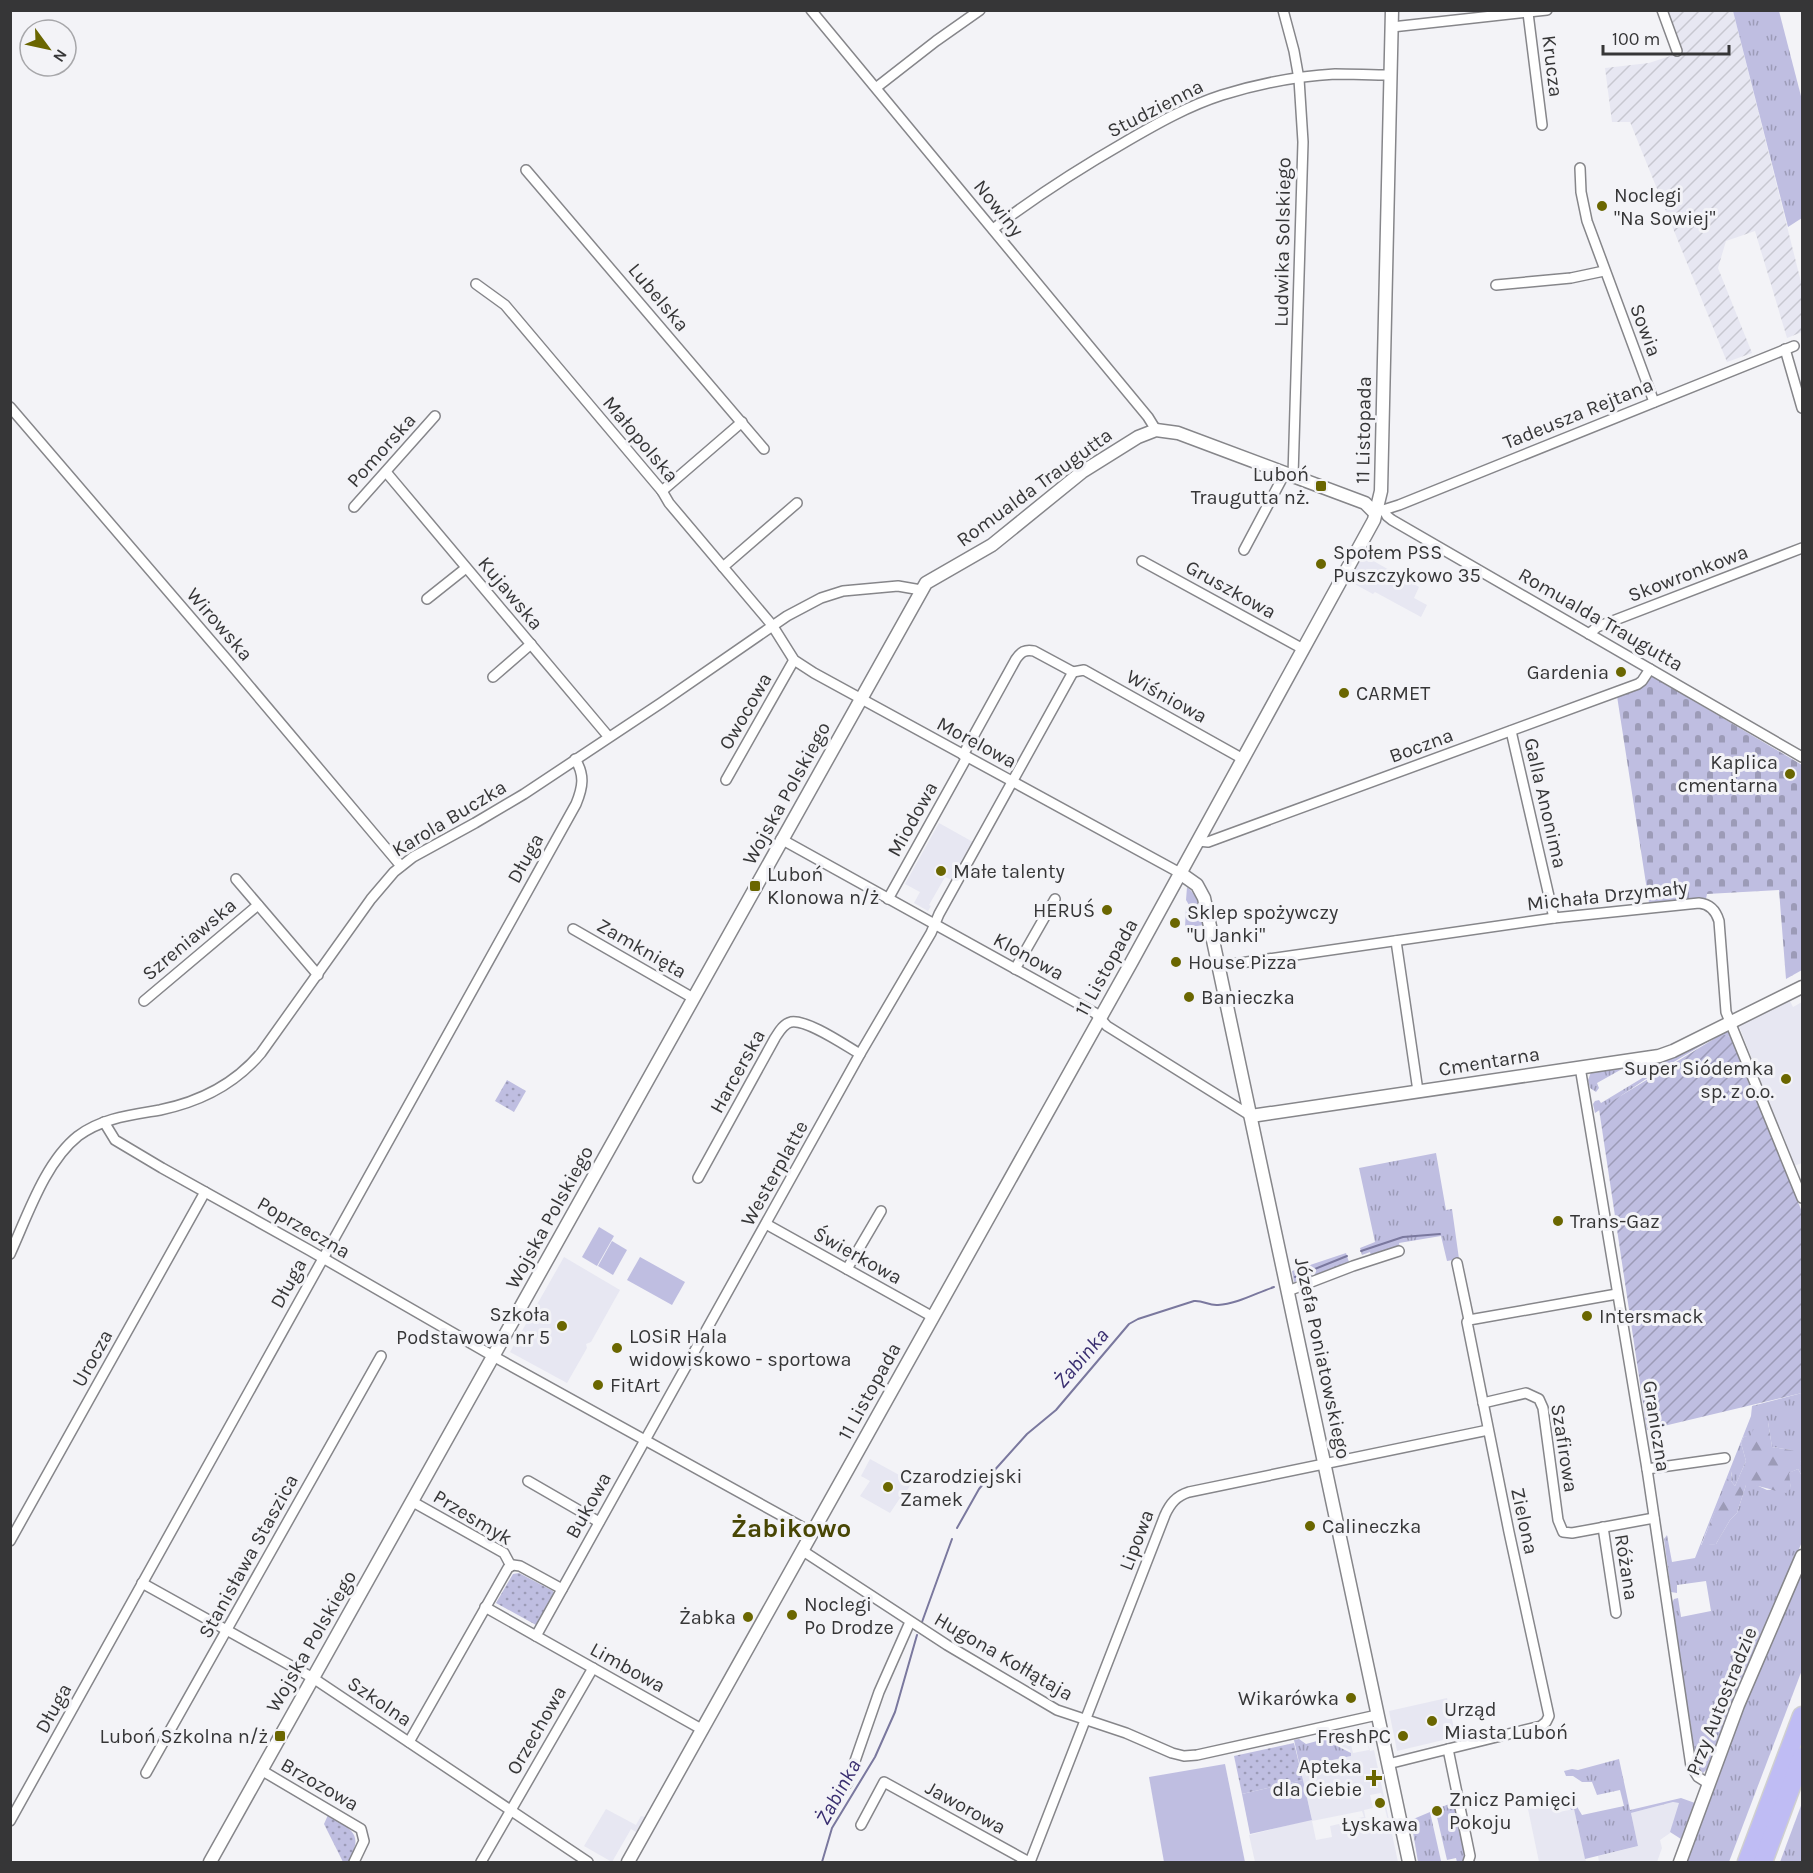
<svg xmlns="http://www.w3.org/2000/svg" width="1813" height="1873" viewBox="0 0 1813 1873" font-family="Karla,sans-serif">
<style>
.built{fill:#e7e7f2;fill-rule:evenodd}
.industrial{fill:url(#industrial-furrows)}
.grass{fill:url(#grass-tufts)}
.forest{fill:url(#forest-firs)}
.cemetery{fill:url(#cemetery-stones)}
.park{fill:url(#park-dots)}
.garden{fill:url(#garden-furrows)}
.pitch{fill:#bfbee1}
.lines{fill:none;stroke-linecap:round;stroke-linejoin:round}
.stream{stroke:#7a789e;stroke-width:2}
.minor-casing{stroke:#86868a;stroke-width:12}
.tertiary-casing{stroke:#86868a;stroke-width:15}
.motorway-casing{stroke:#cfcfcf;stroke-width:21}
.minor{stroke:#fff;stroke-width:9}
.tertiary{stroke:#fff;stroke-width:12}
.motorway{stroke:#bfbcf4;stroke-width:18}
.poi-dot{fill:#6a6600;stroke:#f3f3f7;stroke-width:2}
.labels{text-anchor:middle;stroke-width:6;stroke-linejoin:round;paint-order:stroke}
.street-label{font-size:20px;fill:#363637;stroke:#f3f3f7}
.poi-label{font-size:20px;fill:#363637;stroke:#f3f3f7;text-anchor:start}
.water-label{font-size:21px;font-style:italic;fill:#392e70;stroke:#f3f3f7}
.district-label{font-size:26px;font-weight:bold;fill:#484604;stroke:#f3f3f7}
</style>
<defs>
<pattern id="industrial-furrows" width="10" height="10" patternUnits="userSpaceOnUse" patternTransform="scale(1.5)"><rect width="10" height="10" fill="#e7e7f2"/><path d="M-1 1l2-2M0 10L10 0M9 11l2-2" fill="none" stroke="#c7c7d0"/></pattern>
<pattern id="grass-tufts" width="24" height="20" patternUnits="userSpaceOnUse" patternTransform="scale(1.5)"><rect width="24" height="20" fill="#bfbee1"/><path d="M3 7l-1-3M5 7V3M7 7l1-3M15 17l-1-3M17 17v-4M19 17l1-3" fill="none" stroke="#9c9bb7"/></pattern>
<pattern id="forest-firs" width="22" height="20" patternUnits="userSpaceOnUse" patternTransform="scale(1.5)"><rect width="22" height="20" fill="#bfbee1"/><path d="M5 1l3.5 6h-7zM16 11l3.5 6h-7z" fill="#9c9bb7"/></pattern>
<pattern id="cemetery-stones" width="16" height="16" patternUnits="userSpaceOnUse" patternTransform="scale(1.5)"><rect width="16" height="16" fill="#bfbee1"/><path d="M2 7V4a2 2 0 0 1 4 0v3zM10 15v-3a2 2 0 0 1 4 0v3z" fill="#9c9bb7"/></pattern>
<pattern id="park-dots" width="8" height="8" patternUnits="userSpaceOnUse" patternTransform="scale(1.5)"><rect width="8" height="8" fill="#bfbee1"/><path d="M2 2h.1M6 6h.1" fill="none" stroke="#9c9bb7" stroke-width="1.8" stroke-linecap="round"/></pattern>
<pattern id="garden-furrows" width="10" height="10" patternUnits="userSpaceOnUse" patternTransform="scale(1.5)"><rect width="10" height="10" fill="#bfbee1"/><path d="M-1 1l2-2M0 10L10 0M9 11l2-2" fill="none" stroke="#9c9bb7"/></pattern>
</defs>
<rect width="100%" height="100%" fill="#f3f3f7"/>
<!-- built -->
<g class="built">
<path d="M1363,555L1419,587L1414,598L1427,605L1421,617L1375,592L1373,594L1349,581Z"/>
<path d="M939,823L973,842L952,880L945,877L929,905L931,906L928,911L914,903L920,892L905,884Z"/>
<path d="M1790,1001L1793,1007L1802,1002V1163L1794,1166L1739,1026Z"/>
<path d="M564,1257L620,1290L591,1342L586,1344L587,1348L567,1383L510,1352Z"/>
<path d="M870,1459L912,1482L902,1499L900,1498L890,1513L860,1496L870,1481L861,1476Z"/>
<path d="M1447,1698L1456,1737L1397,1751L1389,1711Z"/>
<path d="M1365,1730L1370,1751L1374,1750L1398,1862H1255L1249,1835L1312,1819L1300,1767L1351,1756L1350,1750L1335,1743L1350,1740L1353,1753L1369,1750L1366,1735L1351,1738L1350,1733ZM1381,1793L1389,1825L1388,1827L1368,1831L1364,1810L1373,1808L1370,1795ZM1362,1811L1364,1817L1358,1818L1360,1831L1350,1832L1348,1822L1330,1826L1332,1837L1316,1840L1312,1821Z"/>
<path d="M1673,1802L1680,1803L1670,1833L1660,1840L1662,1848L1657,1862H1599L1598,1856L1638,1846L1631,1813Z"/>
<path d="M1557,1803L1559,1812L1574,1809L1586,1862H1539L1528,1809Z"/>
<path d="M606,1809L636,1825L641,1816L645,1817L636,1832L631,1829L612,1862L584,1846Z"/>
</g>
<!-- industrial -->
<path class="industrial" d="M1667,11H1733L1802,286V332L1787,338L1755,231L1726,241L1718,268L1752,353L1727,362L1630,122H1612L1605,68L1649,63L1682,52Z"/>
<!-- grass -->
<g class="grass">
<path d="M1733,11H1779L1802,100V218L1788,227Z"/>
<path d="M1187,887C1199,896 1200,911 1203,925L1185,928L1186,908L1189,905L1186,900Z"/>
<path d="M1724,1031L1729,1032L1733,1038L1721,1034L1655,1073L1595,1113L1593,1104L1595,1101L1599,1100L1601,1103L1644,1077L1643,1064Z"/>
<path d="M1633,1065L1630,1070L1624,1073L1622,1069L1597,1083L1599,1088L1596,1092L1590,1088L1588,1080L1591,1072Z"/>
<path d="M1436,1153L1446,1210L1452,1209L1459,1259L1447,1261L1441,1236L1399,1243L1400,1249L1371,1256L1370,1252L1362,1255L1360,1248L1375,1242L1359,1168Z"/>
<path d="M1346,1253L1349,1262L1299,1283V1281L1294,1282L1292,1271Z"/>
<path d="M1802,1393V1462L1799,1461L1791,1450L1772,1447L1768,1422L1750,1438L1744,1436L1741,1443L1746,1461L1735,1486L1731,1481L1732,1471L1701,1545L1716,1544L1730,1520L1737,1513L1746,1485L1754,1484L1767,1490L1791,1488L1788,1473L1798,1469L1802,1476V1542L1737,1691L1709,1767L1703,1773H1700L1695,1765L1691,1727L1678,1659V1640L1672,1603L1674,1599L1678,1598L1681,1617L1711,1611L1706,1581L1677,1585V1593L1671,1592L1664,1539L1667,1535L1672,1562L1695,1558L1751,1416L1752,1406Z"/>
<path d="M1802,1568V1670L1729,1862H1684L1745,1699Z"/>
<path d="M1328,1738L1329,1742L1351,1753V1756L1300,1767L1294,1740L1299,1739L1306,1744Z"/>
<path d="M1619,1759L1630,1810L1681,1798L1695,1803L1681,1839L1670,1832L1679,1803L1673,1802L1631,1813L1638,1846L1585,1859L1574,1809L1571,1810L1570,1807L1576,1805L1582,1815L1624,1806L1620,1790L1597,1795L1592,1782H1582L1573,1776H1566L1564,1771L1572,1769L1578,1770Z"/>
<path d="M1454,1802L1465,1855L1462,1862H1457L1456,1858L1447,1860L1436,1813L1440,1812L1439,1808Z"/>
<path d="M1802,1803V1862H1780Z"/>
<path d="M1430,1812L1441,1861L1418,1862L1411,1820Z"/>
</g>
<!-- forest -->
<path class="forest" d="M1757,1422H1768L1772,1447L1791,1450L1800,1453L1799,1460L1802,1462V1476L1798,1469L1789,1473L1791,1488L1786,1493C1773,1491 1758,1484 1746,1485L1737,1513L1730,1520L1716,1544L1701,1546L1732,1468L1731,1481L1735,1486L1746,1461L1741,1443L1744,1436L1750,1437Z"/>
<!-- cemetery -->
<path class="cemetery" d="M1650,675L1802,765V970L1786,979L1779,890L1707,894L1706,899L1649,903L1617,696L1647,684V680Z"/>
<!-- park -->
<g class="park">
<path d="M507,1080L526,1091L514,1112L495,1101Z"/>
<path d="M519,1573L553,1591L554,1594L536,1625L496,1603L513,1574Z"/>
<path d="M1294,1743L1303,1780L1242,1794L1234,1756Z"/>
<path d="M328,1815C351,1829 365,1834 348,1862H343L324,1824Z"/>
</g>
<!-- garden -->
<path class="garden" d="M1722,1034L1733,1038L1802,1212V1393L1647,1430L1599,1109Z"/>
<!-- pitch -->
<g class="pitch">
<path d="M599,1227L614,1236L597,1266L582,1257Z"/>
<path d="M612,1241L627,1250L613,1275L598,1266Z"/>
<path d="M640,1257L685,1282L672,1305L627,1280Z"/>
<path d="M1225,1764L1245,1862H1164L1149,1777Z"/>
<path d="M1303,1780L1312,1820L1250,1834L1242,1794Z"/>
</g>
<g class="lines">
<!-- stream -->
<g class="stream">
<path d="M1361,1251L1403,1237L1440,1234"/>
<path d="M1295,1277L1347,1256"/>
<path d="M957,1528L979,1489L992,1473L1027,1434L1056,1410L1129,1324L1138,1319L1194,1301C1203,1300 1209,1306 1218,1305C1237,1304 1256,1293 1274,1287"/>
<path d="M922,1622L952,1539"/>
<path d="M822,1862L832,1828L875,1757L895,1712L917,1635"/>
</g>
<defs>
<g id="minor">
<path d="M811,10L1148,417L1156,430"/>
<path d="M1283,10L1294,51L1299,79L1303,142L1293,476"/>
<path d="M1662,10L1677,51"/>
<path d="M1528,13L1542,125"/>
<path d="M1392,27L1547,10"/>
<path d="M877,87L936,41L980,10"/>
<path d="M1580,168L1581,192L1587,221L1654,402"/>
<path d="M526,170L764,449"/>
<path d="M993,229C1036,196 1080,168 1127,141C1158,123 1188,106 1222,95C1258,84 1298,76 1335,74C1353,74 1372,75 1390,75"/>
<path d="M476,284L505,305L662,491L669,503L772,625L794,660L814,673L1180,873"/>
<path d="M1496,285L1571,278L1604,271"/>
<path d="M1785,349L1802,408"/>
<path d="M10,407L229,662L401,866"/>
<path d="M386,472L608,736"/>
<path d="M662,491L742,422"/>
<path d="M354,507L435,416"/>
<path d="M1384,510L1387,516L1392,520L1802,757"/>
<path d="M1380,511L1399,505L1794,346"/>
<path d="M1244,550L1285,473"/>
<path d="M1142,561L1303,649"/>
<path d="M723,567L797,503"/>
<path d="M427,599L466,568"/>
<path d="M1589,634L1597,627L1802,548"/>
<path d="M1073,672L1084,670L1243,759"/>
<path d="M493,677L531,644"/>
<path d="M1511,731L1554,918"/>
<path d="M963,755L1016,659C1021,652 1025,649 1034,651L1073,672"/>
<path d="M726,780L794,660"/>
<path d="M781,839L1095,1013L1107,1026L1251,1116"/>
<path d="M1198,841L1208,842L1638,684L1642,681L1650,669"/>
<path d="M236,879L318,975"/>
<path d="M888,899L967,757"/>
<path d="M573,929L693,998"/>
<path d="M1396,941L1418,1091"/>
<path d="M1219,966L1554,918L1699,903C1710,904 1716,911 1719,921L1726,1012L1802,1198"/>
<path d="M1015,969L1055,899"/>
<path d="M144,1001L258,905"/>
<path d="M1580,1067L1647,1469L1691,1766L1698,1777L1709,1784"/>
<path d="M104,1122L115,1140L162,1168L309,1250L493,1356L813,1533"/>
<path d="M698,1178L775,1038C779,1032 783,1024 791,1022C807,1019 846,1046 860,1054"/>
<path d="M766,1224L933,1317"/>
<path d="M10,1254C27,1217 45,1162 78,1136C102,1118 131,1115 160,1110C199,1102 235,1084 261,1053L371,899L394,872L413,857L475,823L524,794L661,703L787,616L821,598L843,591L898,586L921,590"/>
<path d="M1457,1263L1469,1320"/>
<path d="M847,1269L881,1211"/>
<path d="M1288,1291L1353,1266L1399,1251"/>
<path d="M1483,1403L1526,1393L1539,1399L1543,1408L1558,1520L1563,1532L1572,1533L1654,1518"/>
<path d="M1647,1469L1725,1458"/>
<path d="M528,1481L599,1522"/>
<path d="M413,1502L504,1553L511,1566"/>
<path d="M1603,1527L1616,1613"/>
<path d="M10,1541L205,1192"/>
<path d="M803,1551L947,1645L1057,1710L1126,1733L1172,1753L1184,1756L1197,1755L1377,1715"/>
<path d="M142,1583L313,1678L588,1862"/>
<path d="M485,1607L536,1636L860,1054L931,933L939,914L1073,672"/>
<path d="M536,1636L703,1730"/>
<path d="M409,1742L508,1568L513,1565L520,1566L562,1589"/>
<path d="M1448,1749L1541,1726L1546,1722L1549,1716L1509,1532L1467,1322L1469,1320L1617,1294"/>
<path d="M1388,1764L1448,1749L1470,1856L1468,1862"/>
<path d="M261,1770L361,1829L364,1841L354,1862"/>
<path d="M146,1773L381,1356"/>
<path d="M847,1784L879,1692L910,1622"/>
<path d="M10,1821L576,804C583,787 585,775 575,759"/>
<path d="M861,1825L884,1782L1029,1862"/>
<path d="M481,1862L593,1668"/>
<path d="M1030,1862L1165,1515C1170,1504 1176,1496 1189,1492L1488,1430"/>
</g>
<g id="tertiary">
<path d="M1180,873L1197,885L1204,898L1409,1862"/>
<path d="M1251,1116L1659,1056L1673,1051L1802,987"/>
<path d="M210,1862L926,583L992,545L1082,472L1138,437L1156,430L1178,433L1365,503L1374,512"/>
<path d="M628,1862L1131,963L1374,520L1381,491L1392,10"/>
<path d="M1680,1862L1738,1705L1802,1556"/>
</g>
<g id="motorway">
<path d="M1747,1862L1802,1716"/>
<path d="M1763,1862L1802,1757"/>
</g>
</defs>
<!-- minor casing -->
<use href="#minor" class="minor-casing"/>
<!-- tertiary casing -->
<use href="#tertiary" class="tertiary-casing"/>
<!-- motorway casing -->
<use href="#motorway" class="motorway-casing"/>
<!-- minor -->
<use href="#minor" class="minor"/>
<!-- tertiary -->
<use href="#tertiary" class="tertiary"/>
<!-- motorway -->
<use href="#motorway" class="motorway"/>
</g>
<!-- markers -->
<g class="poi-dot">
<circle cx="1602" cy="206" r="6"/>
<rect x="1315" y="480" width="12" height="12" rx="3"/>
<circle cx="1321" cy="564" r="6"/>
<circle cx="1621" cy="672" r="6"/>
<circle cx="1344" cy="693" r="6"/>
<circle cx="1790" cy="774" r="6"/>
<circle cx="941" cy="871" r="6"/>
<rect x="749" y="880" width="12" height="12" rx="3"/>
<circle cx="1107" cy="910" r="6"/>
<circle cx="1175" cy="923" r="6"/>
<circle cx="1176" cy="962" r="6"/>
<circle cx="1189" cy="997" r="6"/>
<circle cx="1786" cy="1079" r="6"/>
<circle cx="1558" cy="1221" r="6"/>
<circle cx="1587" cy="1316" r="6"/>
<circle cx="562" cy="1326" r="6"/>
<circle cx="617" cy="1348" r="6"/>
<circle cx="598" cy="1385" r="6"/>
<circle cx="888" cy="1487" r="6"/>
<circle cx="1310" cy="1526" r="6"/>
<circle cx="792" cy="1615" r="6"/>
<circle cx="748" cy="1617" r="6"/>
<circle cx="1351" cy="1698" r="6"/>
<circle cx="1432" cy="1721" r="6"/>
<rect x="274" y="1730" width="12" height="12" rx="3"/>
<circle cx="1403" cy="1736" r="6"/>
<path d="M1371 1769h6v6h6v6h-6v6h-6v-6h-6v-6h6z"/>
<circle cx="1380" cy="1803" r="6"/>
<circle cx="1437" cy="1811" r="6"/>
</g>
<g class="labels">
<!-- street labels -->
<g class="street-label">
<text transform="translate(1553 66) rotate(83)" y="7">Krucza</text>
<text transform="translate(1155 108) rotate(-27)" y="7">Studzienna</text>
<text transform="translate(999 208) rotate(51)" y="7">Nowiny</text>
<text transform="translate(1282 242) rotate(-89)" y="7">Ludwika Solskiego</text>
<text transform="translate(659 297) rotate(50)" y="7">Lubelska</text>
<text transform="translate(1646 330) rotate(69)" y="7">Sowia</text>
<text transform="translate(1578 413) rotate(-22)" y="7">Tadeusza Rejtana</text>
<text transform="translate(1363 430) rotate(-89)" y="7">11 Listopada</text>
<text transform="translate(641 439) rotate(50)" y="7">Małopolska</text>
<text transform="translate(381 450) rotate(-48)" y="7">Pomorska</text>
<text transform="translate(1034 487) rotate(-36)" y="7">Romualda Traugutta</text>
<text transform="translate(1688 573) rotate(-21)" y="7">Skowronkowa</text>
<text transform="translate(1231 589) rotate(29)" y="7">Gruszkowa</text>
<text transform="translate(511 593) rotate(50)" y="7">Kujawska</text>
<text transform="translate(1601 619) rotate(30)" y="7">Romualda Traugutta</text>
<text transform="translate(220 624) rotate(49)" y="7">Wirowska</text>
<text transform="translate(1167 696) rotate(29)" y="7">Wiśniowa</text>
<text transform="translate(745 711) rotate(-60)" y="7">Owocowa</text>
<text transform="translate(977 742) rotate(28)" y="7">Morelowa</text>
<text transform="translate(1421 745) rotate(-20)" y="7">Boczna</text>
<text transform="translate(786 793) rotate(-61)" y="7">Wojska Polskiego</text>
<text transform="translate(1546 803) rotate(77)" y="7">Galla Anonima</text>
<text transform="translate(449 818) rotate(-31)" y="7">Karola Buczka</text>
<text transform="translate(912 819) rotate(-61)" y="7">Miodowa</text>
<text transform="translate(525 858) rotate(-61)" y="7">Długa</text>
<text transform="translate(1607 895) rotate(-6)" y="7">Michała Drzymały</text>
<text transform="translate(189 939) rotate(-40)" y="7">Szreniawska</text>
<text transform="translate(642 948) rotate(30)" y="7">Zamknięta</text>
<text transform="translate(1029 956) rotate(29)" y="7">Klonowa</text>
<text transform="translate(1106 967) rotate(-61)" y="7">11 Listopada</text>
<text transform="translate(1489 1061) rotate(-9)" y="7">Cmentarna</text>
<text transform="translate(737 1071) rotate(-61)" y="7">Harcerska</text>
<text transform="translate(774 1173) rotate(-61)" y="7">Westerplatte</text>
<text transform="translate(549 1217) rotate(-61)" y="7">Wojska Polskiego</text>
<text transform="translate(304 1227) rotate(30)" y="7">Poprzeczna</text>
<text transform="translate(858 1255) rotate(29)" y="7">Świerkowa</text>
<text transform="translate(288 1283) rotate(-61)" y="7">Długa</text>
<text transform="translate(92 1358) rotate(-61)" y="7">Urocza</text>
<text transform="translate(1323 1358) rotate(78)" y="7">Józefa Poniatowskiego</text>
<text transform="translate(869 1391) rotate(-61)" y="7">11 Listopada</text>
<text transform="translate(1657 1426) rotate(81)" y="7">Graniczna</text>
<text transform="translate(1565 1448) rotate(81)" y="7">Szafirowa</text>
<text transform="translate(588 1505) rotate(-61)" y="7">Bukowa</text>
<text transform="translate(473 1517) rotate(31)" y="7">Przesmyk</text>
<text transform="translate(1525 1521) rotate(78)" y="7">Zielona</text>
<text transform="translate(1136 1540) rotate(-69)" y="7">Lipowa</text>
<text transform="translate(248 1556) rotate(-61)" y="7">Stanisława Staszica</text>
<text transform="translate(1627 1567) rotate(81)" y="7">Różana</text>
<text transform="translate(311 1641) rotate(-60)" y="7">Wojska Polskiego</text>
<text transform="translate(1004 1656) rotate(30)" y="7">Hugona Kołłątaja</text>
<text transform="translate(628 1667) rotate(29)" y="7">Limbowa</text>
<text transform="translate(380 1701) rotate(34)" y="7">Szkolna</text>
<text transform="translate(1721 1701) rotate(-68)" y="7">Przy Autostradzie</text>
<text transform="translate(53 1708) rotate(-61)" y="7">Długa</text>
<text transform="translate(536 1730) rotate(-60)" y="7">Orzechowa</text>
<text transform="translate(320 1784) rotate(30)" y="7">Brzozowa</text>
<text transform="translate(966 1807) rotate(29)" y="7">Jaworowa</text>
</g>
<!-- poi labels -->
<g class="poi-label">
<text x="1614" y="202">Noclegi<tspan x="1614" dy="23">"Na Sowiej"</tspan></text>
<text x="1309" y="481" text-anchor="end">Luboń<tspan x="1309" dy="23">Traugutta nż.</tspan></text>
<text x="1333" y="559">Społem PSS<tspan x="1333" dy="23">Puszczykowo 35</tspan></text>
<text x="1609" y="679" text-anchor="end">Gardenia</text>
<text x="1356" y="700">CARMET</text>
<text x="1778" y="769" text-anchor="end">Kaplica<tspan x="1778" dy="23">cmentarna</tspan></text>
<text x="953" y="878">Małe talenty</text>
<text x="767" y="881">Luboń<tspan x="767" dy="23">Klonowa n/ż</tspan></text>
<text x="1095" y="917" text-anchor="end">HERUŚ</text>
<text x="1187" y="919">Sklep spożywczy<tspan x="1187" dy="23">"U Janki"</tspan></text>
<text x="1188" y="969">House Pizza</text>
<text x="1201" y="1004">Banieczka</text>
<text x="1774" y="1075" text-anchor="end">Super Siódemka<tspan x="1774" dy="23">sp. z o.o.</tspan></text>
<text x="1570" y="1228">Trans-Gaz</text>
<text x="550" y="1321" text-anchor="end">Szkoła<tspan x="550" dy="23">Podstawowa nr 5</tspan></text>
<text x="1599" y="1323">Intersmack</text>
<text x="629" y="1343">LOSiR Hala<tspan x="629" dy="23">widowiskowo - sportowa</tspan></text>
<text x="610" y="1392">FitArt</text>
<text x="900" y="1483">Czarodziejski<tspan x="900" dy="23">Zamek</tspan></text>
<text x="1322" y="1533">Calineczka</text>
<text x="804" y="1611">Noclegi<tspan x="804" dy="23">Po Drodze</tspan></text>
<text x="736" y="1624" text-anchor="end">Żabka</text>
<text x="1339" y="1705" text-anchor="end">Wikarówka</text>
<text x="1444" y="1716">Urząd<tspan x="1444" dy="23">Miasta Luboń</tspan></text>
<text x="268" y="1743" text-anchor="end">Luboń Szkolna n/ż</text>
<text x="1391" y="1743" text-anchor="end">FreshPC</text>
<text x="1362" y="1773" text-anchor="end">Apteka<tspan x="1362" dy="23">dla Ciebie</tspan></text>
<text x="1449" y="1806">Znicz Pamięci<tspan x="1449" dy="23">Pokoju</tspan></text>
<text x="1380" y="1831" text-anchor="middle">Łyskawa</text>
</g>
<!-- water labels -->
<g class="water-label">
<text transform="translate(1081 1358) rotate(-49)" y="7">Żabinka</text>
<text transform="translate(838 1792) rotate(-61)" y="7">Żabinka</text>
</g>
<!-- district labels -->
<g class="district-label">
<text x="791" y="1537">Żabikowo</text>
</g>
</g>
<!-- border -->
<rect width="1813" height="1873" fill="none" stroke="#363637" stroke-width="24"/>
<!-- north arrow -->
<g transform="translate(48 48) rotate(123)"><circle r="28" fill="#f3f3f7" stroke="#a7a7aa" stroke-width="1.5"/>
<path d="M0-4.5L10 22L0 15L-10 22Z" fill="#6a6600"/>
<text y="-9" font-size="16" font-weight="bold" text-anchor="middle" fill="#363637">N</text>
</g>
<!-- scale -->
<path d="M1603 45v9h126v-9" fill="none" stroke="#363637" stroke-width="3"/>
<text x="1612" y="45" font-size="18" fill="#363637" stroke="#f3f3f7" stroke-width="4.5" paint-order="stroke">100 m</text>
</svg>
